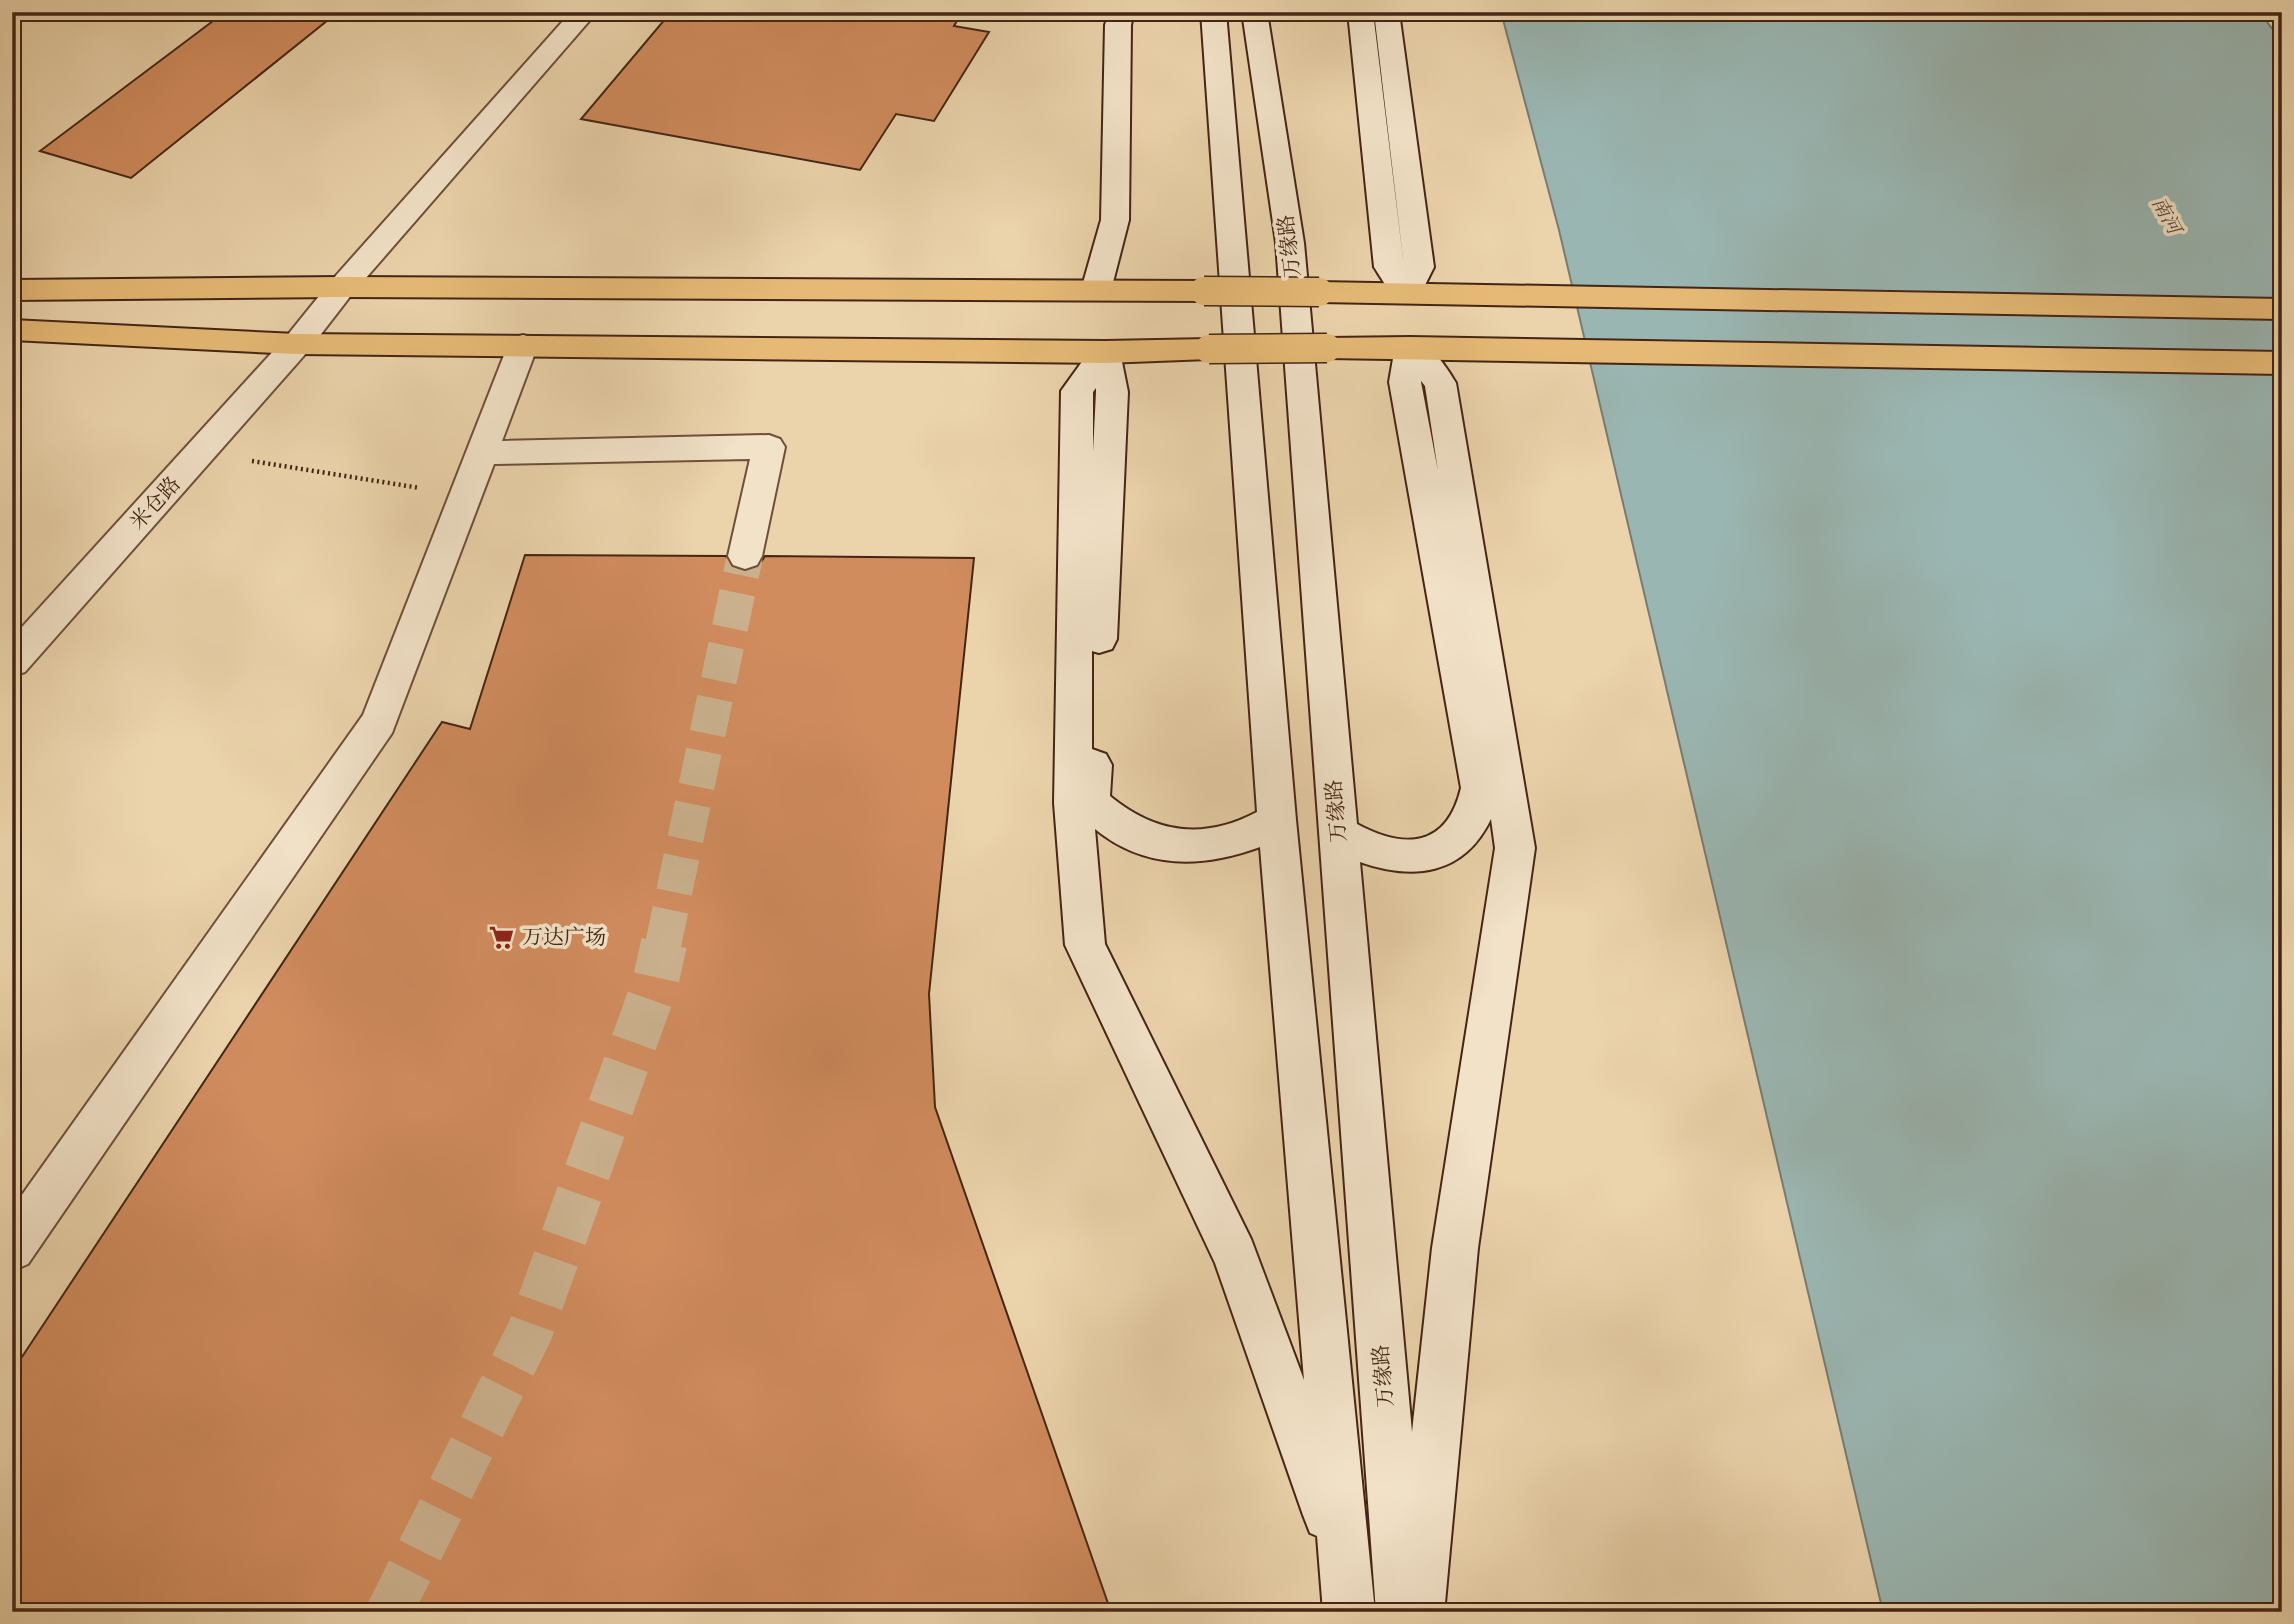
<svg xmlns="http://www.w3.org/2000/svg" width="2294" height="1624" viewBox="0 0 2294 1624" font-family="'Old Standard TT','Noto Serif SC',serif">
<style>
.water{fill:#9ab6b2;stroke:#787c73;stroke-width:2}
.building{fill:#d18c5e;stroke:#442515;stroke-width:2}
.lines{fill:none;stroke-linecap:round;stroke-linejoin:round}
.pedestrian-tunnel-far1{stroke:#cab08d;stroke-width:36;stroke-dasharray:36 18;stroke-linecap:butt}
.pedestrian-tunnel{stroke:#cab08d;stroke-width:46;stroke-dasharray:46 23;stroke-linecap:butt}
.pedestrian-casing{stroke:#6e503a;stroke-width:4}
.minor-casing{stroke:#6e503a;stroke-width:4}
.tertiary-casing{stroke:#6e503a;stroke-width:4}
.secondary-casing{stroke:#442515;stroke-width:4}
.primary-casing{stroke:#442515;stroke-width:4}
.path{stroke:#442515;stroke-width:4.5;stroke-dasharray:2 3.5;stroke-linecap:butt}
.pedestrian{fill:#f2e2c8;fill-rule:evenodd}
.minor{fill:#f2e2c8;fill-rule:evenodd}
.tertiary{fill:#f2e2c8;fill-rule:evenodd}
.secondary{fill:#f2e2c8;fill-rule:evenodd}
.primary{fill:#e6ba76;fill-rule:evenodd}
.primary-bridge-casing{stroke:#442515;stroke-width:31;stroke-linecap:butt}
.primary-bridge{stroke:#e6ba76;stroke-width:28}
.labels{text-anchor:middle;stroke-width:7;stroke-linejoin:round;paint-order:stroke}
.far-water-label{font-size:19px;font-style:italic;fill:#5a493c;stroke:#f2e2c8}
.street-label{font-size:21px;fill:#442515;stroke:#f2e2c8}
.poi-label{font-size:21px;fill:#442515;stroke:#f2e2c8;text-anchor:start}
</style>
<rect width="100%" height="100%" fill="#ebd3ab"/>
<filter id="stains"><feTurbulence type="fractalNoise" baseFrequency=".00286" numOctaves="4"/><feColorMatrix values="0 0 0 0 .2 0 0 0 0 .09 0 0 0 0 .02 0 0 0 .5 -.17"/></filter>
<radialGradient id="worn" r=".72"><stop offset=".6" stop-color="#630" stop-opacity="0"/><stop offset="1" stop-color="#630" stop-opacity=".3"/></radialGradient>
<!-- water -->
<path class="water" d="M1501,12H2259L2282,41V1612H1883L1559,230Z"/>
<!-- building -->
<g class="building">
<path d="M225,12H338L131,178L40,151Z"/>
<path d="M671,12H962L954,26L989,32L934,121L896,114L860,170L581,119Z"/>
<path d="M525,555L726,556L731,566L744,571L758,567L765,556L974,558L929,994L935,1107L1111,1612H12V1372L442,722L470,729Z"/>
</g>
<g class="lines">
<!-- pedestrian-tunnel-far1 -->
<path class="pedestrian-tunnel-far1" d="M663,945L745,556"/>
<!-- pedestrian-tunnel -->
<path class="pedestrian-tunnel" d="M389,1612L530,1331L655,984L664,943"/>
<defs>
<path id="pedestrian" d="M523,335L534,338L538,345L502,441L769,435L780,439L785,447L762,556L757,565L745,569L733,565L728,556L750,459L494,464L392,733L28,1264L12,1271V1209L363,715L508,345L512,338Z"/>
<path id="minor" d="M571,12H597L352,294L308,351L297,354L286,351L282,344L286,337L332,280Z"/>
<path id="tertiary" d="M297,334L308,337L312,344L308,351L25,672L12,676V638L286,337Z"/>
<g id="secondary">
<path d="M1109,12H1134L1131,25L1129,220L1111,290L1106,297L1096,300L1086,297L1081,290L1101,220L1105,25Z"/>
<path d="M1201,12H1226L1296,820L1375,1612H1323L1317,1536L1310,1533L1303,1515L1215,1263L1065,945L1054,803L1061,391L1094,345L1105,341L1116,345L1120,352L1128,392L1117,639L1112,649L1099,653L1092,651V749L1106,754L1112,765L1110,796C1156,834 1204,840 1257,812ZM1096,388V392L1093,452V392ZM1095,829C1145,870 1202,868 1260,847L1304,1380L1251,1239L1105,944Z"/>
<path d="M1242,12H1267L1304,243L1357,824C1405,850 1447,847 1461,788L1389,382L1395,347L1399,340C1424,332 1444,363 1456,383L1535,848L1478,1248L1445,1603L1441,1612H1376L1276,243ZM1421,381L1425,386L1438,471L1421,382ZM1491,819L1495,848L1432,1248L1412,1432L1360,862C1414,881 1464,875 1491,819Z"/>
<path d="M1348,12H1373L1404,267L1374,12H1399L1434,267L1418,299C1394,305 1386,285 1374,267Z"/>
</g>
<g id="primary">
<path d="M342,277L1204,281L1214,284L1219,291L1214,298L1204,301L342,297L12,300V280Z"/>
<path d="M1319,282L2282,299V319L1319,302L1308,299L1304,292L1308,285Z"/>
<path d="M12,320L297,334L1105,341L1209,339L1220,342L1224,349L1220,356L1209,359L1105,363L297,354L12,340Z"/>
<path d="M1410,337L2282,352V374L1327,358L1316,355L1312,348L1316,341L1327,338Z"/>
</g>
</defs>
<!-- pedestrian casing -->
<use href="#pedestrian" class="pedestrian-casing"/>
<!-- minor casing -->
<use href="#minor" class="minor-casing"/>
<!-- tertiary casing -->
<use href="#tertiary" class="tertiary-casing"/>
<!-- secondary casing -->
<use href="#secondary" class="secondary-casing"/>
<!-- primary casing -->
<use href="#primary" class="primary-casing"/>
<!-- path -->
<path class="path" d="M252,461L420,488"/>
<!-- pedestrian -->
<use href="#pedestrian" class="pedestrian"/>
<!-- minor -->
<use href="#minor" class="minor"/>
<!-- tertiary -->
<use href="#tertiary" class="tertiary"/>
<!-- secondary -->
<use href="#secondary" class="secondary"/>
<!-- primary -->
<use href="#primary" class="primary"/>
<defs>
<g id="primary-bridge">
<path d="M1204,291L1319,292"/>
<path d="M1209,349L1327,348"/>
</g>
</defs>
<!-- primary-bridge casing -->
<use href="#primary-bridge" class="primary-bridge-casing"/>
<!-- primary-bridge -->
<use href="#primary-bridge" class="primary-bridge"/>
</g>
<!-- icons -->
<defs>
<symbol id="supermarket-bare" viewBox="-9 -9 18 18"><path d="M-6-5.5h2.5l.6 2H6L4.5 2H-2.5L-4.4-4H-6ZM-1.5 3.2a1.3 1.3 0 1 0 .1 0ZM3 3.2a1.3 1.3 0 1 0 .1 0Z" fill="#8f2418" stroke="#f2e2c8" stroke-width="2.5" paint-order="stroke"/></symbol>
</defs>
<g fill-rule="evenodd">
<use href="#supermarket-bare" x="484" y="920" width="35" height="35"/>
</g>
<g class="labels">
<!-- far-water labels -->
<g class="far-water-label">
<text transform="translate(2167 215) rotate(61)" y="7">南河</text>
</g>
<!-- street labels -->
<g class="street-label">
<text transform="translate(1289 246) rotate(-97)" y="7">万缘路</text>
<text transform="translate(155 503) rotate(-48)" y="7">米仓路</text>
<text transform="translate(1336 811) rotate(-95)" y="7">万缘路</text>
<text transform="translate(1383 1376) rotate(-95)" y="7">万缘路</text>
</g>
<!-- poi labels -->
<g class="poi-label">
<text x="522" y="944">万达广场</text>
</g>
</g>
<!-- margin -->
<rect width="2294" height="1624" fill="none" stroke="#ebd3ab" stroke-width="42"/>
<rect x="14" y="14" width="2266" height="1596" fill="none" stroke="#442515" stroke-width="3.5"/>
<rect x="21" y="21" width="2252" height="1582" fill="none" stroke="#442515" stroke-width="2"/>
<rect width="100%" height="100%" filter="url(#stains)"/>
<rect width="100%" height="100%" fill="url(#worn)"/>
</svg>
